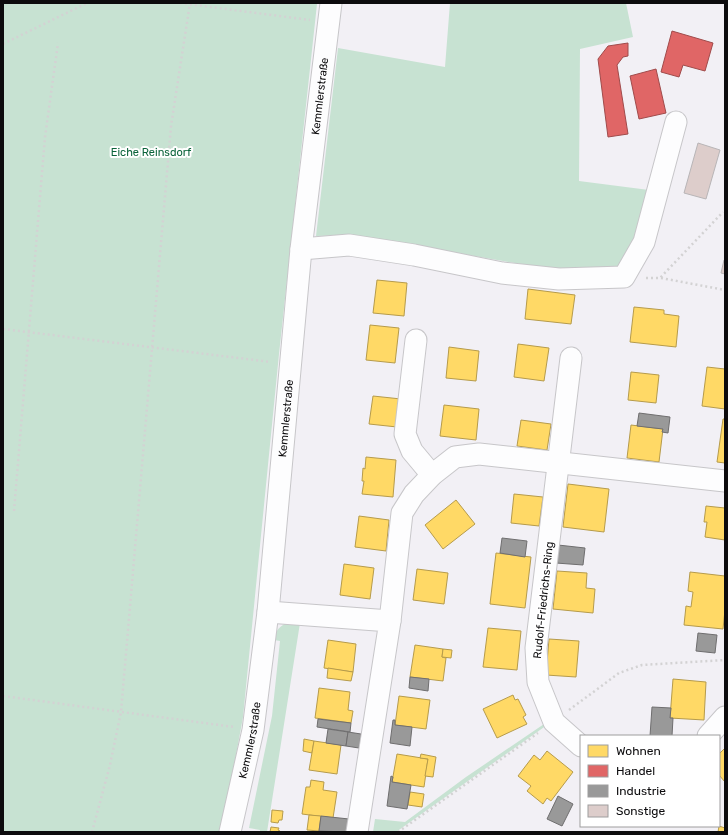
<svg xmlns="http://www.w3.org/2000/svg" width="728" height="835" viewBox="0 0 728 835" font-family="Rubik,sans-serif">
<style>
.green{fill:#c7e2d2}
.homes{fill:#ffd966;stroke:#b69b4b}
.shops{fill:#e06666;stroke:#a04b4b}
.industry{fill:#999;stroke:#6f6e6f}
.building{fill:#ddcdcb;stroke:#b8b5b7}
.lines{fill:none;stroke-linecap:round;stroke-linejoin:round}
.minor-casing{stroke:#c7c6c9;stroke-width:23}
.path{stroke:#d3d2d3;stroke-width:2.5;stroke-dasharray:2 3;stroke-linecap:butt}
.minor{stroke:#fdfdfe;stroke-width:21}
.labels{text-anchor:middle;stroke-width:4;stroke-linejoin:round;paint-order:stroke}
.street-label{font-size:11px;fill:#0c0b0d;stroke:#fff}
.park-label{font-size:11px;fill:#0a633a;stroke:#fff}
</style>
<rect width="100%" height="100%" fill="#f2f0f5"/>
<!-- green -->
<g class="green">
<path d="M3,3L317,4L279,354L243,717L222,832H3Z"/>
<path d="M450,3H626L633,37L580,49L579,181L649,190L635,271L543,268L355,235L316,236L338,48L445,67Z"/>
<path d="M289,622L300,623L267,832H260V830L249,828L272,716L280,641L274,640C275,630 280,626 289,622Z"/>
<path d="M547,722V725L396,832H373L375,819L405,822L466,777Z"/>
</g>
<!-- homes -->
<g class="homes">
<path d="M377,280L407,283L404,316L373,313Z"/>
<path d="M528,289L575,295L571,324L525,319Z"/>
<path d="M634,307L664,310V314L679,316L676,347L630,342Z"/>
<path d="M370,325L399,328L395,363L366,360Z"/>
<path d="M518,344L549,348L544,381L514,377Z"/>
<path d="M449,347L479,351L476,381L446,378Z"/>
<path d="M707,367L725,369V409L702,406Z"/>
<path d="M631,372L659,375L656,403L628,400Z"/>
<path d="M373,396L401,399L397,427L369,424Z"/>
<path d="M444,405L479,409L476,440L440,436Z"/>
<path d="M723,419H725V463L717,462Z"/>
<path d="M521,420L551,424L547,450L517,446Z"/>
<path d="M631,425L663,429L659,462L627,458Z"/>
<path d="M366,457L396,460L393,497L362,494L364,481H362L363,468L365,469Z"/>
<path d="M568,484L609,489L604,532L563,527Z"/>
<path d="M514,494L543,497L539,526L511,523Z"/>
<path d="M456,500L475,524L443,549L425,525Z"/>
<path d="M706,506L725,508V540L705,537L707,522H704Z"/>
<path d="M359,516L389,520L386,551L355,547Z"/>
<path d="M496,553L531,557L525,608L490,604Z"/>
<path d="M344,564L374,568L370,599L340,595Z"/>
<path d="M417,569L448,573L444,604L413,600Z"/>
<path d="M557,571L587,573L586,588L595,589L593,613L553,609Z"/>
<path d="M690,572L725,576V610L723,629L684,625L686,606L691,607L693,592L688,591Z"/>
<path d="M488,628L521,631L517,670L483,667Z"/>
<path d="M549,639L579,641L576,677L546,675Z"/>
<path d="M328,640L356,644L353,672L324,668Z"/>
<path d="M415,645L443,649L442,657L446,658L443,681L410,677Z"/>
<path d="M443,649L452,650L451,658L442,657Z"/>
<path d="M328,668L353,672L351,681L327,678Z"/>
<path d="M673,679L706,682L704,720L670,718Z"/>
<path d="M319,688L350,692L348,710L353,711L351,723L315,718Z"/>
<path d="M513,695L515,700L518,699L526,715L523,717L527,724L497,738L483,709Z"/>
<path d="M399,696L430,700L426,729L395,725Z"/>
<path d="M304,739L314,741L312,753L303,751Z"/>
<path d="M314,741L341,745L337,774L309,770Z"/>
<path d="M725,748V782L719,775V754Z"/>
<path d="M547,751L573,772L551,801L547,798L543,804L527,791L531,786L518,776L534,755L540,760Z"/>
<path d="M397,754L428,759L424,787L392,782Z"/>
<path d="M421,754L436,757L433,777L425,776L428,759L420,758Z"/>
<path d="M311,780L324,782L323,790L337,792L333,818L302,814L306,787H310Z"/>
<path d="M410,792L424,794L422,807L408,805Z"/>
<path d="M272,810L283,811L282,820H279L278,823L271,822Z"/>
<path d="M309,815L321,816L319,831L307,830Z"/>
<path d="M719,826L725,828V832H718Z"/>
<path d="M271,827L279,828L278,830L280,831V832H270Z"/>
</g>
<!-- shops -->
<g class="shops">
<path d="M672,31L713,43L705,71L683,65L679,77L661,72Z"/>
<path d="M628,43V56L623,57L617,65L628,134L608,137L598,59L608,46Z"/>
<path d="M656,69L666,113L639,119L630,76Z"/>
</g>
<!-- industry -->
<g class="industry">
<path d="M639,413L670,417L668,433L662,432L663,429L637,426Z"/>
<path d="M502,538L527,541L525,557L500,553Z"/>
<path d="M558,545L585,548L583,565L556,563Z"/>
<path d="M698,633L717,635L715,653L696,651Z"/>
<path d="M410,677L429,679L428,691L409,688Z"/>
<path d="M652,707L671,708L670,718H673L672,736H650Z"/>
<path d="M318,719L351,723L350,732L317,727Z"/>
<path d="M393,720H395V725L412,727L410,746L390,743Z"/>
<path d="M328,729L348,732L346,746L326,743Z"/>
<path d="M348,732L361,734L359,748L346,746Z"/>
<path d="M391,776L393,777L392,782L411,785L407,809L387,806Z"/>
<path d="M558,796L573,804L562,826L547,819Z"/>
<path d="M321,816L349,819L347,832L319,831Z"/>
</g>
<!-- building -->
<g class="building">
<path d="M698,143L720,150L706,199L684,193Z"/>
<path d="M724,260H725V274L721,273Z"/>
</g>
<g class="lines">
<defs>
<g id="minor">
<path d="M301,249L349,245L414,255L502,273L559,279L624,277L644,242L676,122"/>
<path d="M416,340L405,434L412,451L432,475"/>
<path d="M571,358L536,648L538,682L554,722L581,746"/>
<path d="M268,612L390,621L357,832"/>
<path d="M390,621L402,513L414,494L432,475L455,457L479,454L725,481"/>
<path d="M708,736L725,717"/>
<path id="s1" d="M230,832L253,730L268,612L301,249L331,3"/>
</g>
</defs>
<!-- minor casing -->
<use href="#minor" class="minor-casing"/>
<!-- path -->
<g class="path">
<path d="M180,3L310,20"/>
<path d="M3,44L87,3"/>
<path d="M646,278H660L723,212"/>
<path d="M661,278L725,290"/>
<path d="M3,329L271,362"/>
<path d="M14,511L45,137L58,43"/>
<path d="M3,696L234,727"/>
<path d="M569,710L619,673L642,665L725,660"/>
<path d="M92,832L110,765L121,712L171,126L190,3"/>
<path d="M398,832L538,733"/>
</g>
<!-- minor -->
<use href="#minor" class="minor"/>
</g>
<g class="labels">
<!-- street labels -->
<g class="street-label">
<text dy="4" stroke="none"><textPath href="#s1" startOffset="742">Kemmlerstraße</textPath></text>
<text dy="4" stroke="none"><textPath href="#s1" startOffset="418">Kemmlerstraße</textPath></text>
<text transform="translate(543 600) rotate(-84)" y="4">Rudolf-Friedrichs-Ring</text>
<text dy="4" stroke="none"><textPath href="#s1" startOffset="94">Kemmlerstraße</textPath></text>
</g>
<!-- park labels -->
<g class="park-label">
<text x="151" y="156">Eiche Reinsdorf</text>
</g>
</g>
<!-- border -->
<rect width="728" height="835" fill="none" stroke="#0c0b0d" stroke-width="8"/>
<!-- legend -->
<rect x="580" y="735" width="140" height="92" fill="#ffffff" stroke="#9e9d9e"/>
<rect x="588" y="745" width="20" height="12" fill="#ffd966" stroke="#9e9d9e"/>
<text x="616" y="755" font-size="12" fill="#0c0b0d">Wohnen</text>
<rect x="588" y="765" width="20" height="12" fill="#e06666" stroke="#9e9d9e"/>
<text x="616" y="775" font-size="12" fill="#0c0b0d">Handel</text>
<rect x="588" y="785" width="20" height="12" fill="#999999" stroke="#9e9d9e"/>
<text x="616" y="795" font-size="12" fill="#0c0b0d">Industrie</text>
<rect x="588" y="805" width="20" height="12" fill="#ddcdcb" stroke="#9e9d9e"/>
<text x="616" y="815" font-size="12" fill="#0c0b0d">Sonstige</text>
</svg>
